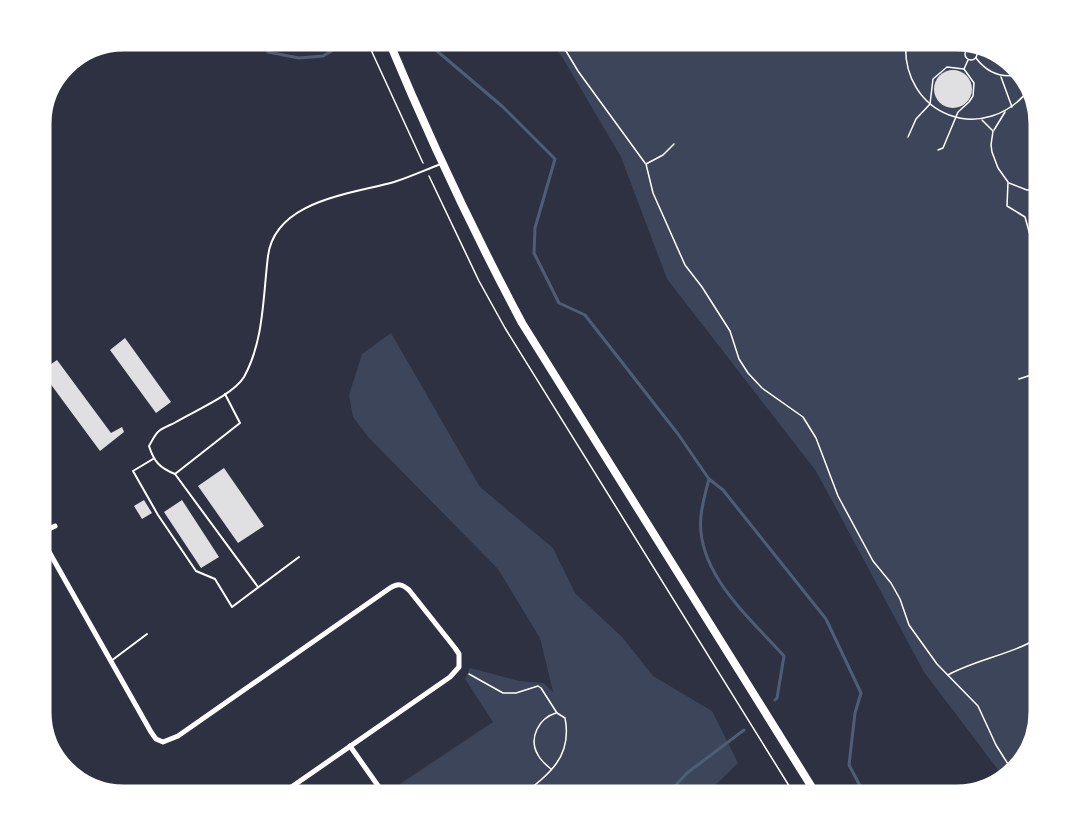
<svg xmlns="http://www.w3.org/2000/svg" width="1079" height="836" viewBox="0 0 1079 836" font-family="Poppins,sans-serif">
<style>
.green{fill:#3c4559}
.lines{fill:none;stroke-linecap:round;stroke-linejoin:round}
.stream{stroke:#4f5d75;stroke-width:3}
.building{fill:#e0e0e3}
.path{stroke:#fff;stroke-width:1.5}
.service{stroke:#fff;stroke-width:2}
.minor{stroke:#fff;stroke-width:5}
.primary{stroke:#fff;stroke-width:8}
.rim{fill:none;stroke:#fff;stroke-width:3}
</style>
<rect width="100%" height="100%" fill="#2d3142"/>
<!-- green -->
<g class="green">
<path d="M544,39H956L1007,57L1031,86L1040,123V713L1022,764L1005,779L924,672L816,471L667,279L621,157L561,55Z"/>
<path d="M391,333L480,487L553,548L575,593L623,638L653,676L712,711L738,763L703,797H404L397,786L493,722L465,679L470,668L519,681L543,683L553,692L540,638L498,569L369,438L353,417L349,395L362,354Z"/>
</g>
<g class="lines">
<!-- stream -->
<g class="stream">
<path d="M260,39L268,52L299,58L323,56L352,39"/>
<path d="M418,39L430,45L503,107L555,159L535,228L534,253L559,303L585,315L678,434L709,479L723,490L826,619L861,693L855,713L849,765L866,797"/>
<path d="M709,479C706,491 702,504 701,516C695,572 750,618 784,656L777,698L775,700"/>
<path d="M665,797L687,773L744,730"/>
</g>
</g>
<!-- building -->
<g class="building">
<circle cx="953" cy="89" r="19"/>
<path d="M125,338L171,402L156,413L110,350Z"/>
<path d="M57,360L111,433L122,427L124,432L100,451L41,371Z"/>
<path d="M224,468L264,526L238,543L198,486Z"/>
<path d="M144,500L152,513L142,519L134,506Z"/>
<path d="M182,500L219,557L201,568L164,512Z"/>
</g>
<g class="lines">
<!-- path -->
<g class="path">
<path d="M366,39L423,163"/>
<path d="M562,39L566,51L578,71L645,163"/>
<path d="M906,39C899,116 986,149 1032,86"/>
<path d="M958,40L966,49"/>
<circle cx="971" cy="54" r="6"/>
<path d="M976,58C988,74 1003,79 1022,74"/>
<path d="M964,69L968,60"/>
<path d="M1001,77L1012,107"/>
<path d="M1025,97L1034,98"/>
<path d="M982,120L993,131L991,145L992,152L998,168L1008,182L1007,206L1025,217L1040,271"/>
<path d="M994,130L1005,112"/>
<path d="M908,137L916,119L930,104L933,79L947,67L964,69L974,83L973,96L969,102L958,112L943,148L938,150"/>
<path d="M674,144L663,155L646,164L653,193L685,265L702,287L730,331L739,359L748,373L762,388L803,417L816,438L838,496L873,561L891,583L900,599L909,625L937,664L978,706L996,745L1013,772"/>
<path d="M429,176L479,281L505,328L796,797"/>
<path d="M1009,183L1027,190H1040"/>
<path d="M1030,231L1040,204"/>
<path d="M1019,379L1034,374L1040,377"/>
<path d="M469,674L503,693H516L538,686L541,688L557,713L565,718C573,758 547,776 519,797"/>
<path d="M948,675C977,659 1011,655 1040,637"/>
<path d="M551,769C546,765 541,761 538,755C528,738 539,718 556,713"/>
<path d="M444,797L461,787L466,789L473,797"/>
</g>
<!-- service -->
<g class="service">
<path d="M225,394L240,423L175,474C160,468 154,462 149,446C152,441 155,434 159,431C164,427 171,425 176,422C194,411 233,395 244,377C264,341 263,296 268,256C275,200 352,194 394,182C410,177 425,170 441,164"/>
<path d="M153,459L133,471L158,515L196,571L215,579L232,607L299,557"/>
<path d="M175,474L258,587"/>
<path d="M111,661L147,634"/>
</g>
<!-- minor -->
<g class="minor">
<path d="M39,534L151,732L156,739L163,742L178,736L390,588C398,583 402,584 409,590L455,648L459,654V667L450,677L277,797"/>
<path d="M39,534L55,526"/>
<path d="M350,746L386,797"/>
</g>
<!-- primary -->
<path class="primary" d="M388,39C428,135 473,231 522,323L818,797"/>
</g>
<!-- crop -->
<path d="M0 0H1079V836H0ZM124 50H956A74 74 0 0 1 1030 124V712A74 74 0 0 1 956 786H124A74 74 0 0 1 50 712V124A74 74 0 0 1 124 50Z" fill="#fff" fill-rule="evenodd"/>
<path class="rim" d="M124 50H956A74 74 0 0 1 1030 124V712A74 74 0 0 1 956 786H124A74 74 0 0 1 50 712V124A74 74 0 0 1 124 50Z"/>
</svg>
